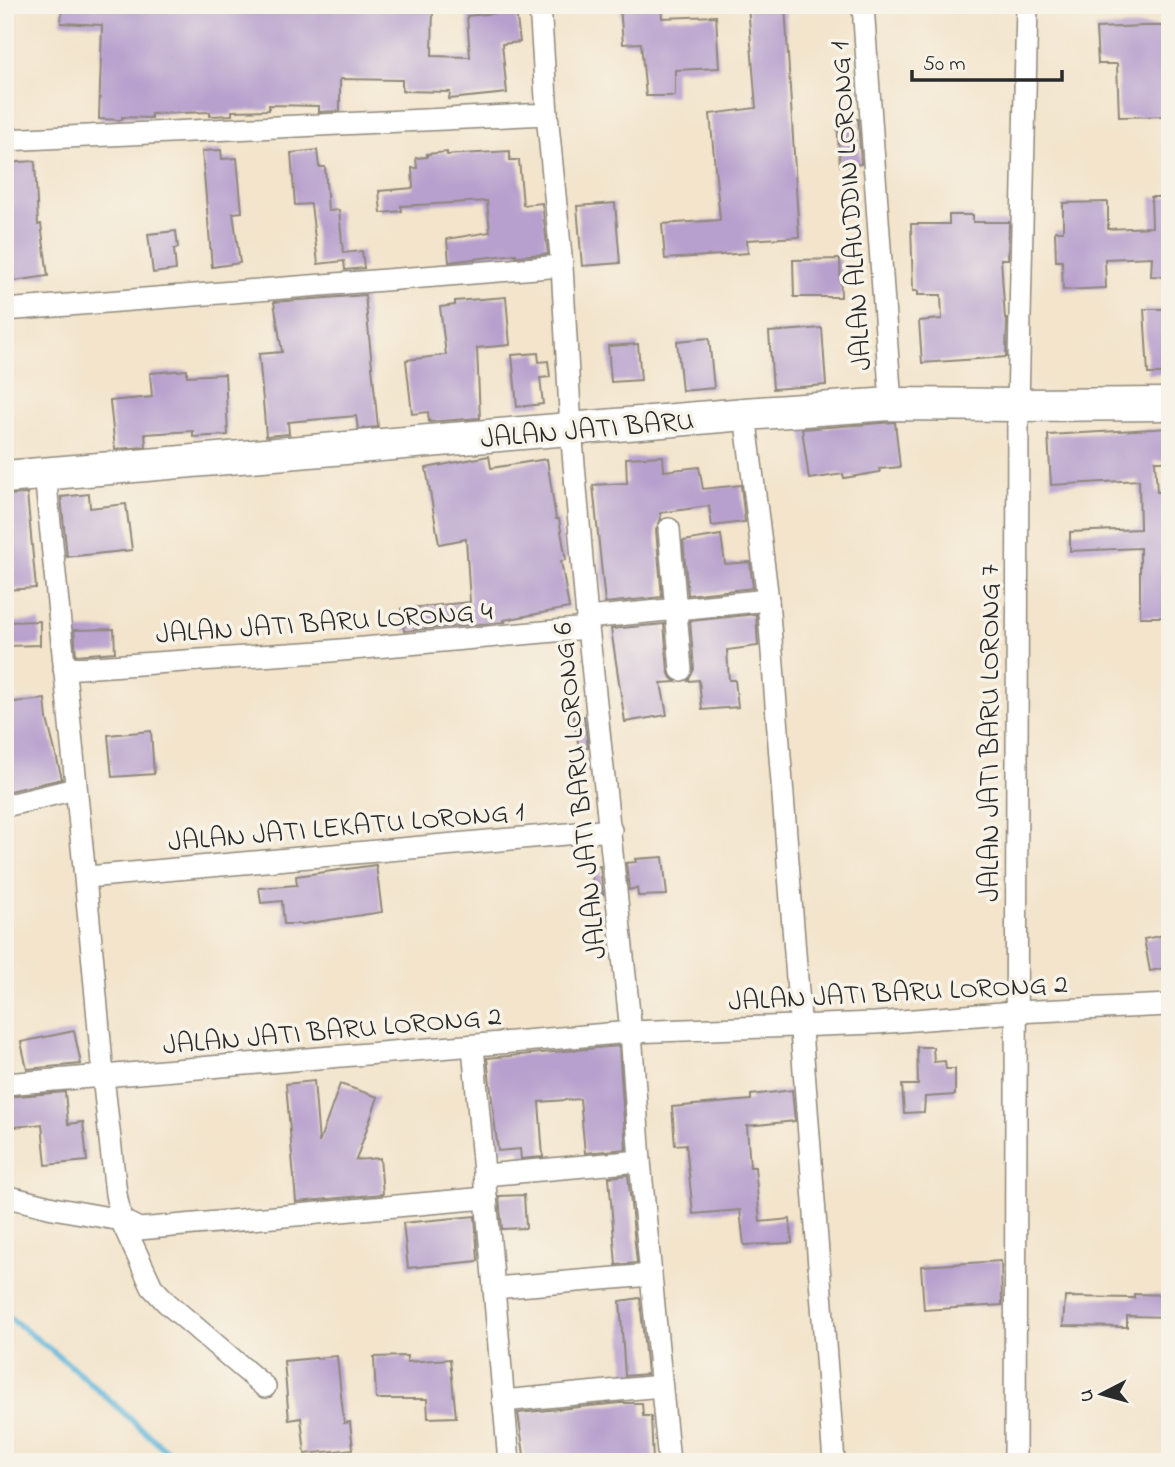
<svg xmlns="http://www.w3.org/2000/svg" width="1175" height="1467" viewBox="0 0 1175 1467" font-family="'Indie Flower',sans-serif">
<style>
.lines{fill:none;stroke-linecap:round;stroke-linejoin:round}
.stream{stroke:#5eb6db;stroke-width:6}
.building{fill:#b7a0cd}
.street-casing{stroke:#8f887b;stroke-width:24}
.secondary-casing{stroke:#8f887b;stroke-width:35}
.street{stroke:#fff;stroke-width:21}
.secondary{stroke:#fff;stroke-width:32}
.labels{text-anchor:middle;stroke-width:7;stroke-linejoin:round;paint-order:stroke}
.street-label{font-size:28px;fill:#2b2b2b;stroke:#f7f3e8}
</style>
<rect width="100%" height="100%" fill="#f7f3e8"/>
<filter id="ink" filterUnits="userSpaceOnUse"><feTurbulence type="fractalNoise" baseFrequency=".0143" numOctaves="2"/><feDisplacementMap in="SourceGraphic" scale="14" xChannelSelector="R" yChannelSelector="G"/><feConvolveMatrix kernelMatrix="1 2 1 2 8 2 1 2 1" color-interpolation-filters="sRGB"/></filter>
<filter id="wash" filterUnits="userSpaceOnUse"><feTurbulence type="fractalNoise" baseFrequency=".00686" numOctaves="4" result="noise"/><feDisplacementMap in="SourceGraphic" scale="28" xChannelSelector="R" yChannelSelector="G"/><feGaussianBlur stdDeviation="1.57" result="paint"/><feColorMatrix in="noise" values="0 0 0 0 0 0 0 0 0 0 0 0 0 0 0 0 0 1.4 0 .05"/><feComposite in="paint" operator="in"/></filter>
<g filter="url(#wash)">
<rect width="100%" height="100%" fill="#f3e4cb"/>
<g class="lines">
<!-- stream -->
<path class="stream" d="M5,1314L70,1365L179,1462"/>
</g>
<g id="blocks">
<!-- building -->
<g class="building">
<path d="M62,5H433L432,56L470,57L467,16L516,11L520,42L502,44L507,93L449,99L450,92L402,91V80L340,79V111L319,112V106L269,105V110L232,111V115L210,116V112L151,114V118L122,117V120L99,119L102,25L61,23Z"/>
<path d="M661,5L662,18L716,16L719,68L675,70V96H646L641,43L623,44L620,6Z"/>
<path d="M748,5H785L799,237L747,240L748,253L665,259L662,224L720,220L710,114L756,108Z"/>
<path d="M1144,26H1170V116L1119,117L1117,64H1098L1096,28Z"/>
<path d="M858,119L861,164L840,166L837,120Z"/>
<path d="M221,150L222,159L237,158L242,212L233,213L240,263L212,267L202,151Z"/>
<path d="M317,150L319,167H325L328,211L339,210L343,253L362,251L364,268L345,270L344,261L318,264L311,204L295,205L291,153Z"/>
<path d="M510,151V160H519L523,205L542,203L548,254L516,256V254L449,262L447,239L490,232L487,201L401,206L402,211L381,213L379,191L413,188L412,168H417L416,158L427,157V154L447,152V155Z"/>
<path d="M35,161L38,225L41,224L48,276L14,281L6,229L5,163Z"/>
<path d="M1151,197H1170V277L1151,276L1152,257L1105,259L1106,288L1063,290L1062,261H1056L1055,231H1063V203L1108,202V229L1152,227Z"/>
<path d="M615,203L620,263L582,266L577,206Z"/>
<path d="M949,215H973V222H1009L1008,259H1001L1005,319H1007L1006,357L922,363L919,321L942,319L941,295H918V291H913L911,224H949Z"/>
<path d="M176,231L178,248L174,249L176,270L153,273L148,234Z"/>
<path d="M840,259L841,297H794L793,260Z"/>
<path d="M365,295L378,427L358,429L356,416L288,422L289,434L266,436L259,354L282,352L274,302Z"/>
<path d="M506,297L510,345L477,348L480,418L429,422L428,412L412,414L406,360L446,355L440,307L455,305V301Z"/>
<path d="M1144,309H1170V374H1148Z"/>
<path d="M822,328L826,385L773,389L769,332Z"/>
<path d="M709,338L714,388L682,391L677,341Z"/>
<path d="M638,344L641,380L611,382L608,346Z"/>
<path d="M538,353L539,362L548,361L550,377L540,378L543,404L517,407L512,355Z"/>
<path d="M187,370V376L225,374L228,435L193,437V431L145,434L146,447L115,449L110,401L152,397L150,373Z"/>
<path d="M895,422L900,467L879,469L880,472L844,478L843,474L809,479L802,429Z"/>
<path d="M1170,428V461H1155L1157,492H1170V617H1140V548L1070,551V532L1140,529L1139,480L1051,485L1048,435Z"/>
<path d="M489,456L491,468L547,459L556,519H559L566,560L561,561L569,608L504,620L505,622L404,631L401,609L470,602L466,539L439,544L426,468Z"/>
<path d="M663,456L664,471L699,467L703,489L741,485L745,522L712,526L709,506L660,513L661,519L656,530L662,597L605,603L593,485L627,483L626,458Z"/>
<path d="M27,494L36,588L5,590V495Z"/>
<path d="M89,494L90,508L126,504L132,550L67,557L61,497Z"/>
<path d="M721,535L725,564L750,562L753,588L688,595L683,541Z"/>
<path d="M756,614L758,646L727,650L729,680H735L738,707L702,710L699,680L688,681L694,669L690,621Z"/>
<path d="M40,621V645L5,646V622Z"/>
<path d="M664,624L668,671L671,678L676,682L661,683L667,715L625,722L611,629Z"/>
<path d="M114,629L115,652L76,655L74,630Z"/>
<path d="M45,699L47,719L62,779L5,792V703Z"/>
<path d="M584,716L588,748L579,749L574,717Z"/>
<path d="M151,731L154,774L112,777L108,735Z"/>
<path d="M663,857L667,895L638,896L637,888L629,890L626,863L636,862L635,859Z"/>
<path d="M376,865L382,912L303,924H284L282,901L261,903L259,888L297,885L296,876Z"/>
<path d="M600,866L603,894L594,895L591,867Z"/>
<path d="M1170,934V967L1150,971L1144,939Z"/>
<path d="M74,1031L81,1064L27,1069L21,1042Z"/>
<path d="M619,1046L626,1149L585,1153L580,1099L539,1102L543,1157L521,1159L520,1149L498,1151L487,1058Z"/>
<path d="M917,1047H933L934,1062L945,1061L946,1069H955V1095L925,1097L924,1112L904,1113L902,1085H918Z"/>
<path d="M314,1081L319,1143L340,1084L378,1097L356,1160L380,1158L383,1194L296,1202L286,1084Z"/>
<path d="M792,1090L795,1121L747,1126L750,1167H755L760,1222L790,1219L792,1243L744,1245L740,1210L693,1214L686,1144L675,1145L672,1107L751,1100V1095Z"/>
<path d="M65,1092L68,1124L83,1122L87,1161L46,1165L42,1124L5,1128V1097Z"/>
<path d="M628,1175L637,1263L616,1265L609,1177Z"/>
<path d="M524,1195L526,1228L502,1229L499,1196Z"/>
<path d="M475,1216L478,1261L408,1268L403,1223Z"/>
<path d="M1001,1261L1002,1305L924,1310L921,1266Z"/>
<path d="M1134,1294L1170,1295V1317L1127,1316V1327L1063,1326L1065,1297L1134,1298Z"/>
<path d="M640,1298L647,1374L625,1376L620,1301Z"/>
<path d="M337,1356L344,1423L350,1422L353,1449L305,1454L301,1418L289,1420L284,1361Z"/>
<path d="M407,1356V1362L450,1359L456,1417L428,1418L427,1399H376L374,1357Z"/>
<path d="M620,1403H642L643,1416H651L653,1462H525L518,1413Z"/>
</g>
</g>
</g>
<g filter="url(#ink)">
<use href="#blocks" fill-opacity="0" stroke="#8f887b" stroke-width="2"/>
<g class="lines">
<defs>
<g id="street">
<path d="M863,5L891,404"/>
<path d="M547,114L562,266L571,429L587,618L631,1032L640,1161L669,1462"/>
<path d="M5,140L547,114L540,5"/>
<path d="M5,310L562,266"/>
<path d="M745,414L768,600L834,1462"/>
<path d="M45,474C65,674 86,875 103,1076L631,1032L876,1023L1015,1012L1170,1005"/>
<path d="M669,529L681,670"/>
<path d="M587,618L768,600"/>
<path d="M64,669L319,652L588,628"/>
<path d="M5,806L75,789"/>
<path d="M87,877L611,830"/>
<path d="M473,1046L509,1462"/>
<path d="M5,1084L103,1076L116,1194L121,1220L139,1229L486,1198"/>
<path d="M485,1175L640,1161"/>
<path d="M5,1196L53,1208L121,1220L152,1287L167,1303L265,1387"/>
<path d="M494,1288L651,1275"/>
<path d="M503,1401L661,1386"/>
<path d="M1015,1462L1018,405L1027,5"/>
</g>
<path id="secondary" d="M5,477L745,414L891,404L1018,405L1170,404"/>
</defs>
<!-- street casing -->
<use href="#street" class="street-casing"/>
<!-- secondary casing -->
<use href="#secondary" class="secondary-casing"/>
<!-- street -->
<use href="#street" class="street"/>
<!-- secondary -->
<use href="#secondary" class="secondary"/>
</g>
</g>
<g class="labels">
<!-- street labels -->
<g class="street-label">
<text transform="translate(849 206) rotate(-94)" y="10">JALAN ALAUDDIN LORONG 1</text>
<text transform="translate(587 428) rotate(-5)" y="10">JALAN JATI BARU</text>
<text transform="translate(324 621) rotate(-4)" y="10">JALAN JATI BARU LORONG 4</text>
<text transform="translate(988 733) rotate(-90)" y="10">JALAN JATI BARU LORONG 7</text>
<text transform="translate(578 791) rotate(-96)" y="10">JALAN JATI BARU LORONG 6</text>
<text transform="translate(346 825) rotate(-5)" y="10">JALAN JATI LEKATU LORONG 1</text>
<text transform="translate(898 991) rotate(-3)" y="10">JALAN JATI BARU LORONG 2</text>
<text transform="translate(332 1029) rotate(-5)" y="10">JALAN JATI BARU LORONG 2</text>
</g>
</g>
<!-- margin -->
<rect width="1175" height="1467" fill="none" stroke="#f7f3e8" stroke-width="28"/>
<!-- north arrow -->
<g transform="translate(1102 1394) rotate(264)" stroke="#f7f3e8" stroke-width="5" paint-order="stroke">
<path d="M0-5L12 26L0 18L-12 26Z" fill="#2b2b2b"/>
<text y="-10" font-size="19" font-weight="bold" text-anchor="middle" fill="#2b2b2b">U</text>
</g>
<!-- scale -->
<path d="M912 70v10h150v-10" fill="none" stroke="#2b2b2b" stroke-width="3.5"/>
<text x="923" y="70" font-size="21" fill="#2b2b2b" stroke="#f7f3e8" stroke-width="5" paint-order="stroke">50 m</text>
</svg>
